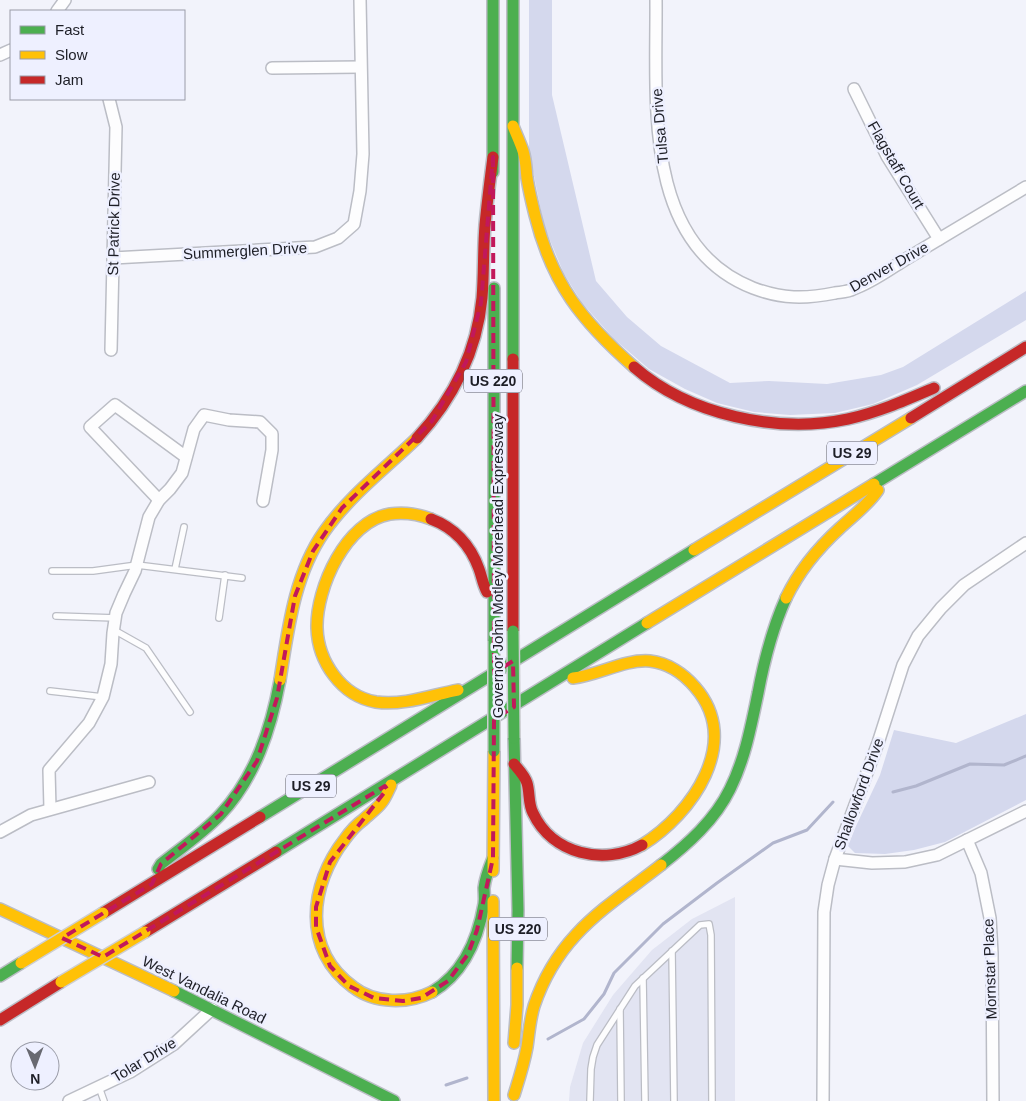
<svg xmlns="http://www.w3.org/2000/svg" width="1026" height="1101" viewBox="0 0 1026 1101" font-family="Helvetica,sans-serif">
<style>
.built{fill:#e2e4f2}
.forest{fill:#d4d8ed}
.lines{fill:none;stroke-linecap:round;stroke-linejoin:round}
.stream{stroke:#b1b5cd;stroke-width:3}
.lane-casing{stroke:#bbbdc5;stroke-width:8}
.street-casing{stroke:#bbbdc5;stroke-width:14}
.fast-casing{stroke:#bbbdc5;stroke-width:14}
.slow-casing{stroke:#bbbdc5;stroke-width:14}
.jam-casing{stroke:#bbbdc5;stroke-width:14}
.lane{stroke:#fdfdfe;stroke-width:5.5}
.street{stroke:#fdfdfe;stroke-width:11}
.fast{stroke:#4caf50;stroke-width:11}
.slow{stroke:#ffc107;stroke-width:11}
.jam{stroke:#c62828;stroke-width:11}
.fast-bridge-casing{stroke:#cdced2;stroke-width:14;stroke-linecap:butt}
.slow-bridge-casing{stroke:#cdced2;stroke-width:14;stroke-linecap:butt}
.fast-bridge{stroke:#4caf50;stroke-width:11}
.slow-bridge{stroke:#ffc107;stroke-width:11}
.marked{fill:none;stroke:#c2185b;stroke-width:4;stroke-dasharray:10 6;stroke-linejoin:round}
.labels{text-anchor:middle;stroke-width:5;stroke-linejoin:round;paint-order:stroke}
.shield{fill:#eef0ff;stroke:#5c5d67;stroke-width:1}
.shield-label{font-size:14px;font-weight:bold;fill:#1d1e26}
.street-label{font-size:15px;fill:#1d1e26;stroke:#eef0ff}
</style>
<rect width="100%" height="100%" fill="#f2f3fb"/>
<!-- built -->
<path class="built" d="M735,897V1101H569L570,1087L583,1043L613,995L652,950L692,919Z"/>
<!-- forest -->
<g class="forest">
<path d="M529,0H552V95L596,281L627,317L661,346L730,383L769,381L827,384L881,375L903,367L1026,291V320L917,385L873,404L835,413L790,415L754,412L717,403L685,389L649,369L614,339L582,303L564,274L544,226L529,151Z"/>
<path d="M1026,714V800L945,842L914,850L885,854L855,853L848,846L856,826L880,775L894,730L956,743Z"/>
</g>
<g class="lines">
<!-- stream -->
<g class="stream">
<path d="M893,792L916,786L970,764L1004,765L1026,756"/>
<path d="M548,1039L584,1019L604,994L614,973L663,924L717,883L773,843L807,830L833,802"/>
<path d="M446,1085L467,1078"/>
</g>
<defs>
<g id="lane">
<path d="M175,569L184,527"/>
<path d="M52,571H93L137,565L242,578"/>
<path d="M56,616L116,618"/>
<path d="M219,618L225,575"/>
<path d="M114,630L146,648L190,712"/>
<path d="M50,691L103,697"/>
<path d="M672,951L674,1101"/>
<path d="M643,978L645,1101"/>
<path d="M620,1009L621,1101"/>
<path d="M99,1087L104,1101"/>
<path d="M590,1101L591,1069L593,1057L597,1045L635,986L700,925L709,924L711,935L712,1101"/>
</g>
<g id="street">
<path d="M656,0C657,98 641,244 753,288C782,299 805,299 835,293C841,292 848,292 853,289C871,283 890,269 906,259C946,235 986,211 1026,187"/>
<path d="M57,11L65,0"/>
<path d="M0,55L11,50"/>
<path d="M272,68L360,67"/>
<path d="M854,89L887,156L939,239"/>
<path d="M109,99L116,127L111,350"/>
<path d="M113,258L315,247L338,238L354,224L360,191L363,154L360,0"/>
<path d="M159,500L90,427L115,405L186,457"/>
<path d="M50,809L49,770L89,723L103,697L111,664L113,633L116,613L124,594L135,571L149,517L159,500L170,489L182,473L194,429L204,415L229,420L260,422L272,434V450L263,501"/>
<path d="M0,832L31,815L149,782"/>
<path d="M967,840L981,873L990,918L992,953L993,1101"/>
<path d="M835,859L872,863L905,862L937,855L1026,811"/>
<path d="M69,1101L130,1072L174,1044L212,1009"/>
<path d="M823,1101L824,912L828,885L835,859L878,743L903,665L918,636L941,608L964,585L1026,543"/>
</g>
<g id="fast">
<path d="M493,0V172"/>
<path d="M513,0V359"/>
<path d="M494,288V641"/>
<path d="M874,484L1026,391"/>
<path d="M514,738L518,910L517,968"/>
<path d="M260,817L694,550"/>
<path d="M276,852L647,623"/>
<path d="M661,865C688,844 715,820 730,789C745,759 751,726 758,693C764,661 772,629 786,598"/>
<path d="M158,869L161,864C181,848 202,834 220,815C255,778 271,729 280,680"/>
<path d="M0,976L21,963"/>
<path d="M174,991L394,1101"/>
<path d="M432,992C464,973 478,939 484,904C485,898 484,893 484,888C485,878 489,868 493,858"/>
</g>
<g id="slow">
<path d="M513,126C516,134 520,142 523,151C526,160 526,169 527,178C529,190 532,203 535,215C552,284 582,321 634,367"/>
<path d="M431,519C418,514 404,512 390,514C346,521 316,588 317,628C318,661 341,696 376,702C403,706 432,695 458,690"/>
<path d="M694,550L911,418"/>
<path d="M786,598C799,571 818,548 840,528C853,516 868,505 878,490"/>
<path d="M647,623L874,484"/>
<path d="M573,678C599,675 624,659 650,661C668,663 684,674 695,687C743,742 692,814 642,845"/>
<path d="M280,680C288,630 294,575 324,532C349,496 386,468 417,438"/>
<path d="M391,785C388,791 386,797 382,802C377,809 369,814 363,820C356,825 350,832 345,839C309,885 302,950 353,987C375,1004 408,1004 432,992"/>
<path d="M493,871L494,751"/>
<path d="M493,901L494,1101"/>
<path d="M0,909L174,991"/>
<path d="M514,1043L517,1005V968"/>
<path d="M514,1095C519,1079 524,1064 527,1047C529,1033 530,1019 534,1006C558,934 606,908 661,865"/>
</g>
<g id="jam">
<path d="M513,359V631"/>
<path d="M634,367C689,415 778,434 848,419C879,412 906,400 934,388"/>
<path d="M911,418L1026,347"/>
<path d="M417,438C453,399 477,351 482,298C484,274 483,250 485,225C487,203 490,180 493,157"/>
<path d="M431,519C455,528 470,544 479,569C482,577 483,585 487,592"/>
<path d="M514,764C519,770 525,776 527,783C530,793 528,804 533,813C552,854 604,866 642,845"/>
<path d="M103,913L260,817"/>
<path d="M145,932L276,852"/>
<path d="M0,1020L61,982"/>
</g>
</defs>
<!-- lane casing -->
<use href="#lane" class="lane-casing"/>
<!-- street casing -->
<use href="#street" class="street-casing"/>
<!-- fast casing -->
<use href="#fast" class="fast-casing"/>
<!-- slow casing -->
<use href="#slow" class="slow-casing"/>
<!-- jam casing -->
<use href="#jam" class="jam-casing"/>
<!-- lane -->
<use href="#lane" class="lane"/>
<!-- street -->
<use href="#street" class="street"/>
<!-- fast -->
<use href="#fast" class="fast"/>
<!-- slow -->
<use href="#slow" class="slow"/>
<!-- jam -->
<use href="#jam" class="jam"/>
<defs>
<g id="fast-bridge">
<path d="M513,631L514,738"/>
<path d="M494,641V751"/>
</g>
<g id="slow-bridge">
<path d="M21,963L103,913"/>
<path d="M61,982L145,932"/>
</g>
</defs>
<!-- fast-bridge casing -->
<use href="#fast-bridge" class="fast-bridge-casing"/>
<!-- slow-bridge casing -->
<use href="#slow-bridge" class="slow-bridge-casing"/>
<!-- fast-bridge -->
<use href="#fast-bridge" class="fast-bridge"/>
<!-- slow-bridge -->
<use href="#slow-bridge" class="slow-bridge"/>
</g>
<!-- marked area -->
<path class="marked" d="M493,157L494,673L513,661L514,707L494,719L493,858L477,930L468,954L448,981L421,998L403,1001L374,998L349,986L330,966L316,927V907L330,862L387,789L385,786L103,957L62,938L152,884L161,864L221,814L257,761L277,698L295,596L313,551L342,508L432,421L466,362L481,303Z"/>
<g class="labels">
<!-- shield labels -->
<g class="shield">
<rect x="464" y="369.5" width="58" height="23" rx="4"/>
<rect x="827" y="441.5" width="50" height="23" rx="4"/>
<rect x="286" y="774.5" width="50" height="23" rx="4"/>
<rect x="489" y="917.5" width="58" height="23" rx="4"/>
</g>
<g class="shield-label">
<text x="493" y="386">US 220</text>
<text x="852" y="458">US 29</text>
<text x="311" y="791">US 29</text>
<text x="518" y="934">US 220</text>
</g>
<!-- street labels -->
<g class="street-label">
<text transform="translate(660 126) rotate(-95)" y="5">Tulsa Drive</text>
<text transform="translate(896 165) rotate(60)" y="5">Flagstaff Court</text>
<text transform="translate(114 224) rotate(-89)" y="5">St Patrick Drive</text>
<text transform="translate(245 251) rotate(-3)" y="5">Summerglen Drive</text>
<text transform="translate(889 267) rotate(-29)" y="5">Denver Drive</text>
<text transform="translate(498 566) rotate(-90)" y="5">Governor John Motley Morehead Expressway</text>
<text transform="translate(859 794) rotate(-70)" y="5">Shallowford Drive</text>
<text transform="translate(990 969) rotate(-92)" y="5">Mornstar Place</text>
<text transform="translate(204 990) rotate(26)" y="5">West Vandalia Road</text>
<text transform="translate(144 1060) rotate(-31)" y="5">Tolar Drive</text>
</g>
</g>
<!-- legend -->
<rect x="10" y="10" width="175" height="90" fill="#eef0ff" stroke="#9a9ca8"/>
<rect x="20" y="26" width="25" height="8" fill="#4caf50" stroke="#9a9ca8"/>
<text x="55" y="35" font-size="15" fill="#1d1e26">Fast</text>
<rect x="20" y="51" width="25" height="8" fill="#ffc107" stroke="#9a9ca8"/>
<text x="55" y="60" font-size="15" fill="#1d1e26">Slow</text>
<rect x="20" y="76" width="25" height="8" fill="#c62828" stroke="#9a9ca8"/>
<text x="55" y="85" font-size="15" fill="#1d1e26">Jam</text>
<!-- north arrow -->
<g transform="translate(35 1066) rotate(179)"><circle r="24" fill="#eef0ff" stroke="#9a9ca8"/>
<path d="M0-4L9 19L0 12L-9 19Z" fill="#686971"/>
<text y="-8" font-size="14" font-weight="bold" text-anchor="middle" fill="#1d1e26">N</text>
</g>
</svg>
